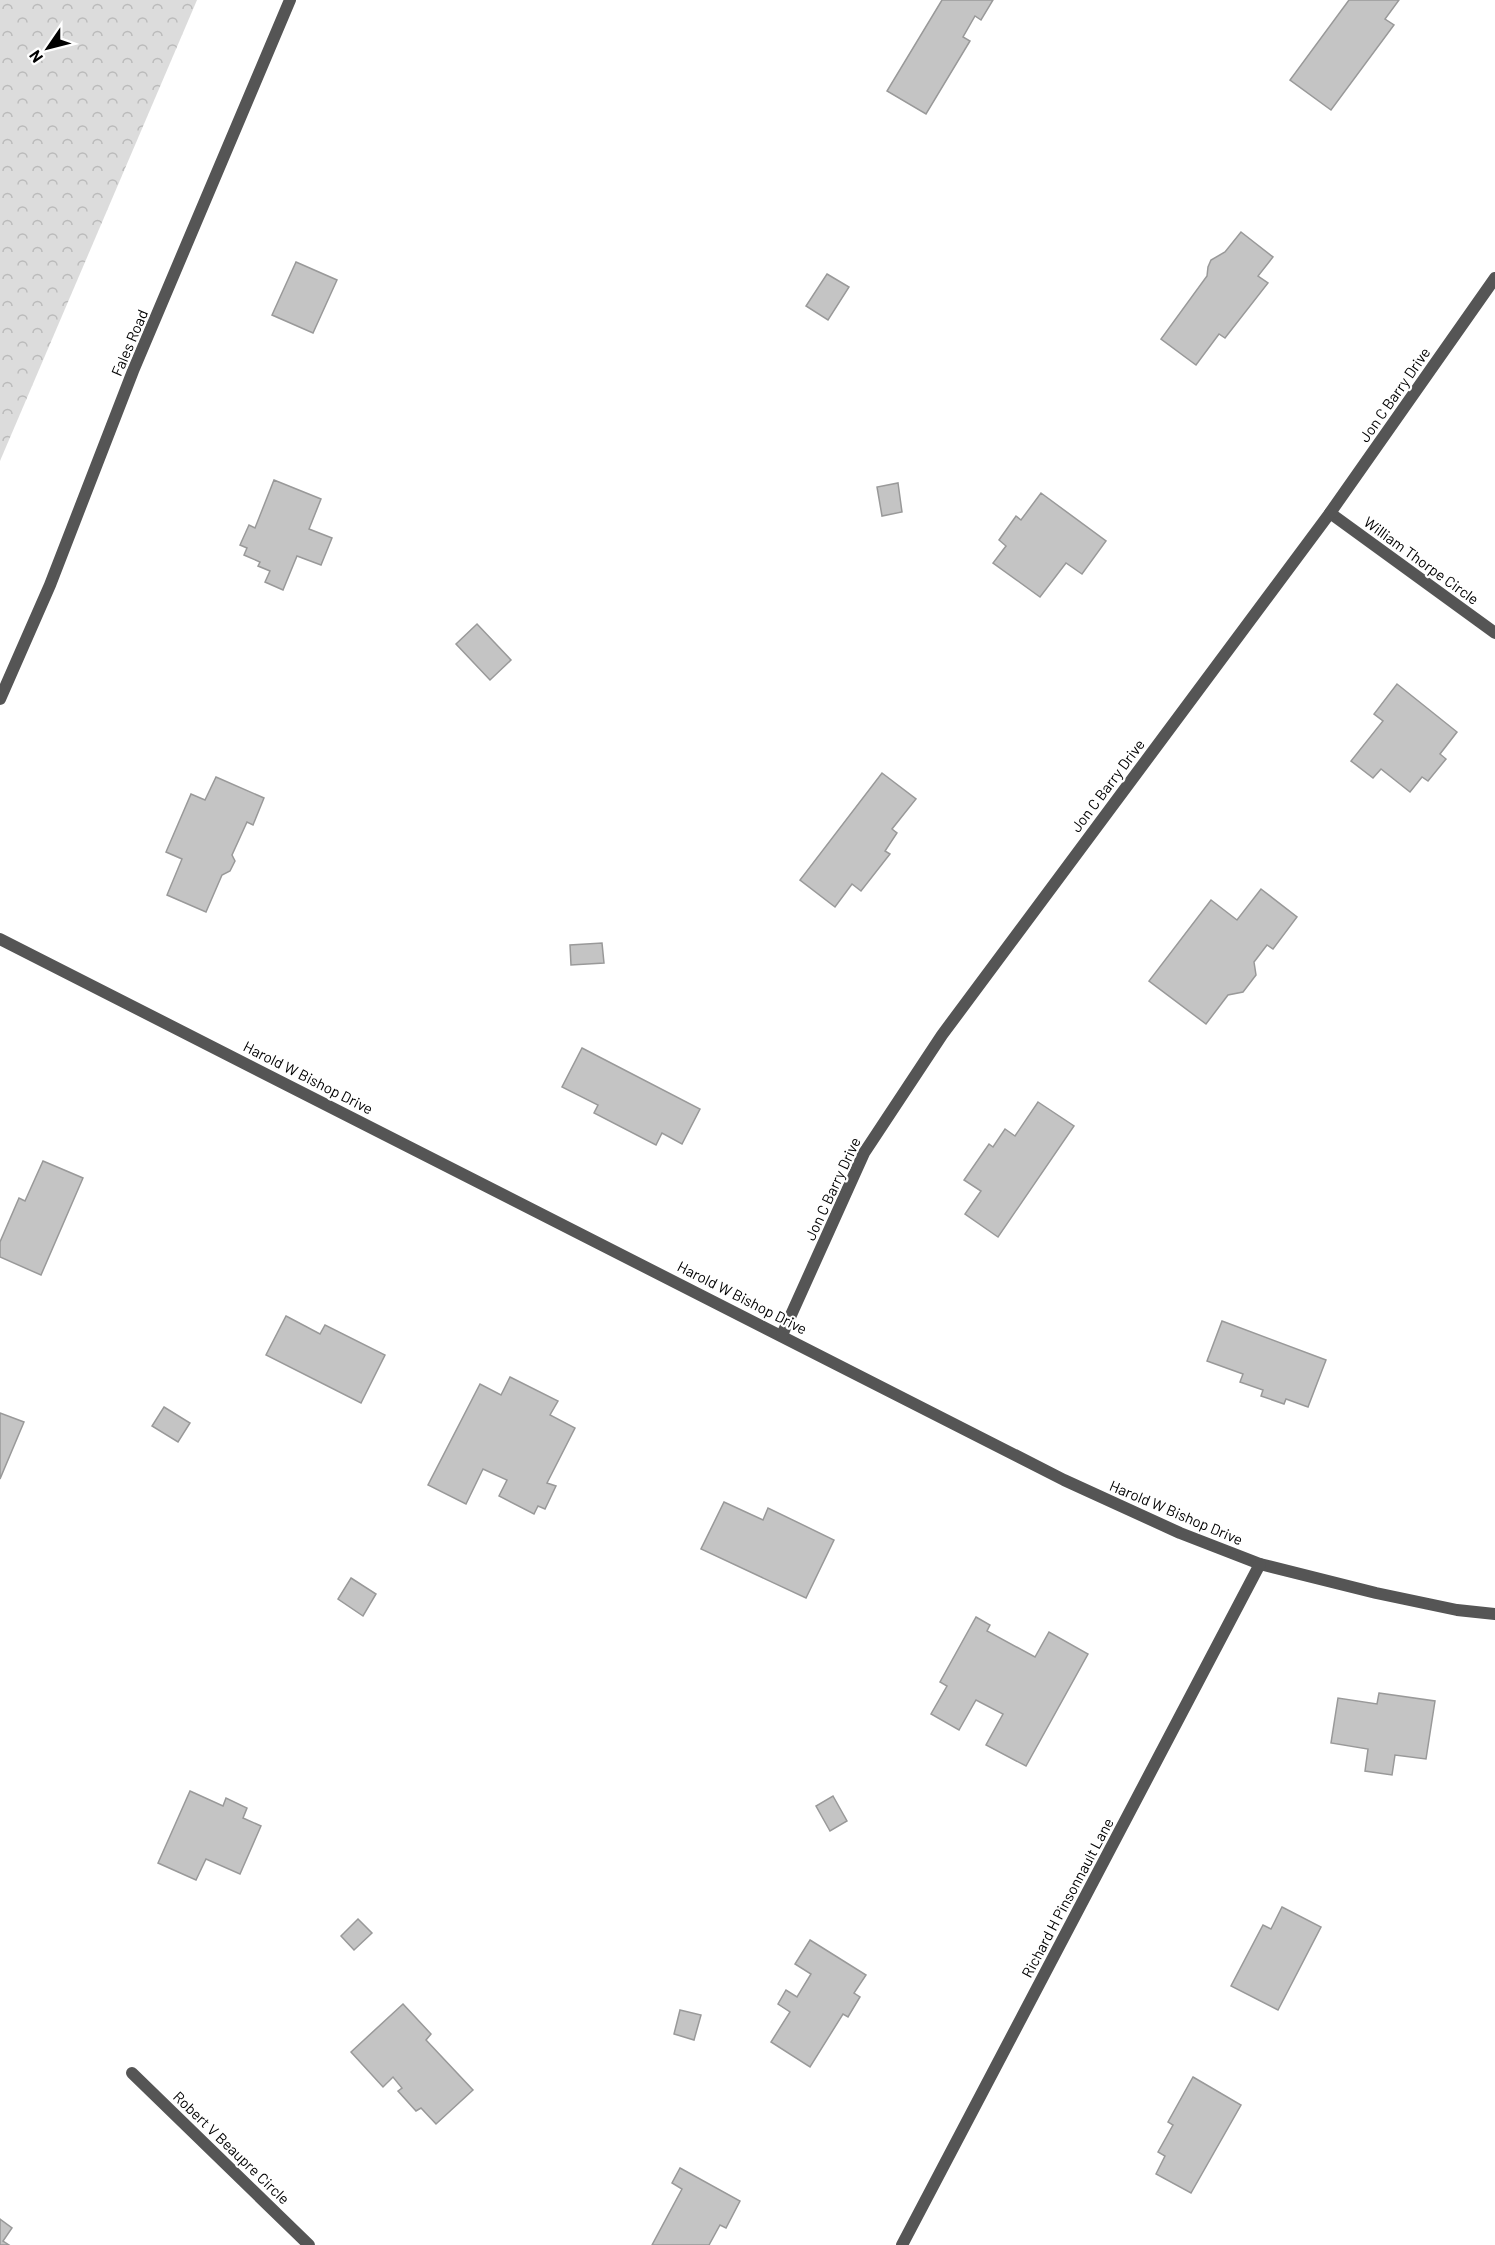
<svg xmlns="http://www.w3.org/2000/svg" width="1495" height="2245" viewBox="0 0 1495 2245" font-family="Barlow,sans-serif">
<style>
.forest{fill:url(#forest-crowns)}
.building{fill:#c4c4c4;stroke:#999;stroke-width:1.5}
.lines{fill:none;stroke-linecap:round;stroke-linejoin:round}
.street{stroke:#555;stroke-width:12}
.labels{text-anchor:middle;stroke-width:4.5;stroke-linejoin:round;paint-order:stroke}
.street-label{font-size:15px;fill:#000;stroke:#fff}
</style>
<defs>
<pattern id="forest-crowns" width="20" height="18" patternUnits="userSpaceOnUse" patternTransform="scale(1.5)"><rect width="20" height="18" fill="#dcdcdc"/><path d="M2 6a3 3 0 1 1 6 0M12 15a3 3 0 1 1 6 0" fill="none" stroke="#bbb"/></pattern>
</defs>
<rect width="100%" height="100%" fill="#fff"/>
<!-- forest -->
<path class="forest" d="M0,0H197L0,461Z"/>
<!-- building -->
<g class="building">
<path d="M942,0H993L981,20L975,16L963,37L970,41L926,114L887,91Z"/>
<path d="M1349,0H1399L1385,19L1394,25L1331,110L1290,80Z"/>
<path d="M1241,232L1273,257L1258,276L1268,283L1225,338L1219,334L1196,365L1161,339L1207,276L1208,267L1211,260L1225,252Z"/>
<path d="M296,262L337,280L313,333L272,315Z"/>
<path d="M827,274L849,287L828,320L806,306Z"/>
<path d="M274,480L321,499L309,529L332,538L321,565L297,556L283,590L265,582L270,571L258,566L260,562L244,555L247,548L240,545L249,525L255,528Z"/>
<path d="M898,483L902,512L882,516L877,487Z"/>
<path d="M1041,493L1106,541L1082,574L1066,563L1040,597L993,563L1006,546L999,540L1016,516L1021,520Z"/>
<path d="M477,624L511,660L490,680L456,644Z"/>
<path d="M1397,684L1457,732L1440,754L1446,759L1428,781L1422,777L1410,792L1381,769L1373,778L1351,761L1383,721L1374,714Z"/>
<path d="M882,773L916,799L892,829L897,833L885,851L890,854L861,891L852,884L835,907L800,880Z"/>
<path d="M216,777L264,798L253,825L247,822L232,855L235,861L230,871L222,875L206,912L167,895L182,859L166,852L191,794L205,800Z"/>
<path d="M1261,889L1297,917L1273,949L1267,945L1254,962L1256,975L1243,992L1228,995L1206,1024L1149,981L1211,900L1237,920Z"/>
<path d="M602,943L604,963L571,965L570,945Z"/>
<path d="M582,1048L700,1109L682,1144L662,1133L656,1145L594,1113L598,1105L562,1087Z"/>
<path d="M1038,1102L1074,1126L998,1237L965,1214L981,1191L964,1180L989,1144L993,1147L1005,1129L1015,1136Z"/>
<path d="M43,1161L83,1178L41,1275L0,1257V1242L19,1198L25,1201Z"/>
<path d="M286,1316L320,1334L325,1325L385,1355L361,1403L266,1355Z"/>
<path d="M1222,1321L1326,1360L1308,1407L1286,1399L1284,1404L1261,1396L1263,1390L1240,1382L1243,1374L1207,1361Z"/>
<path d="M510,1377L558,1401L550,1415L575,1428L547,1483L556,1486L545,1509L538,1506L534,1514L499,1496L507,1480L483,1469L466,1504L428,1485L480,1384L501,1395Z"/>
<path d="M164,1407L190,1423L178,1442L152,1426Z"/>
<path d="M0,1413L24,1422L0,1479Z"/>
<path d="M724,1502L763,1520L768,1508L834,1540L806,1598L701,1549Z"/>
<path d="M351,1578L376,1594L363,1616L338,1599Z"/>
<path d="M976,1617L990,1625L987,1631L1035,1657L1049,1632L1088,1654L1026,1766L986,1745L1003,1714L976,1700L959,1730L931,1714L947,1686L940,1682Z"/>
<path d="M1379,1693L1435,1701L1426,1759L1395,1755L1392,1775L1365,1771L1368,1749L1331,1743L1338,1698L1377,1704Z"/>
<path d="M190,1791L223,1806L226,1798L247,1808L243,1818L261,1826L240,1874L206,1859L196,1880L158,1863Z"/>
<path d="M833,1796L847,1821L830,1831L816,1806Z"/>
<path d="M1282,1907L1321,1927L1278,2010L1231,1986L1263,1925L1271,1929Z"/>
<path d="M358,1919L372,1933L354,1950L341,1936Z"/>
<path d="M810,1940L866,1975L854,1993L860,1997L848,2017L843,2014L810,2067L771,2042L790,2012L778,2004L786,1990L797,1997L811,1974L795,1964Z"/>
<path d="M403,2004L431,2034L426,2040L473,2090L436,2124L421,2108L416,2111L398,2091L402,2088L393,2077L383,2087L351,2052Z"/>
<path d="M680,2010L701,2015L694,2040L674,2034Z"/>
<path d="M1193,2077L1241,2105L1191,2193L1156,2174L1165,2156L1158,2152L1173,2125L1168,2122Z"/>
<path d="M680,2168L740,2201L726,2228L720,2225L709,2245H652L682,2189L672,2183Z"/>
<path d="M0,2219L12,2228L3,2241L9,2245H0Z"/>
</g>
<g class="lines">
<!-- street -->
<g class="street">
<path d="M1330,513L1495,633"/>
<path d="M0,699L50,585L133,371L290,0"/>
<path d="M0,939L1064,1480L1180,1533L1260,1564L1376,1593L1457,1610L1495,1614"/>
<path d="M782,1335L864,1153L942,1035L1330,513L1495,278"/>
<path d="M132,2073L309,2245"/>
<path d="M902,2245L1260,1564"/>
</g>
</g>
<g class="labels">
<!-- street labels -->
<g class="street-label">
<text transform="translate(130 343) rotate(-67)" y="5">Fales Road</text>
<text transform="translate(1395 395) rotate(-55)" y="5">Jon C Barry Drive</text>
<text transform="translate(1421 561) rotate(36)" y="5">William Thorpe Circle</text>
<text transform="translate(1108 786) rotate(-53)" y="5">Jon C Barry Drive</text>
<text transform="translate(308 1078) rotate(27)" y="5">Harold W Bishop Drive</text>
<text transform="translate(833 1189) rotate(-65)" y="5">Jon C Barry Drive</text>
<text transform="translate(742 1298) rotate(27)" y="5">Harold W Bishop Drive</text>
<text transform="translate(1176 1513) rotate(23)" y="5">Harold W Bishop Drive</text>
<text transform="translate(1068 1898) rotate(-62)" y="5">Richard H Pinsonnault Lane</text>
<text transform="translate(231 2148) rotate(44)" y="5">Robert V Beaupre Circle</text>
</g>
</g>
<!-- north arrow -->
<g transform="translate(48 48) rotate(235)" stroke="#ffffff" stroke-width="4.5" paint-order="stroke">
<path d="M0-4.5L10 22L0 15L-10 22Z" fill="#000000"/>
<text y="-9" font-size="16" font-weight="bold" text-anchor="middle" fill="#000000">N</text>
</g>
</svg>
